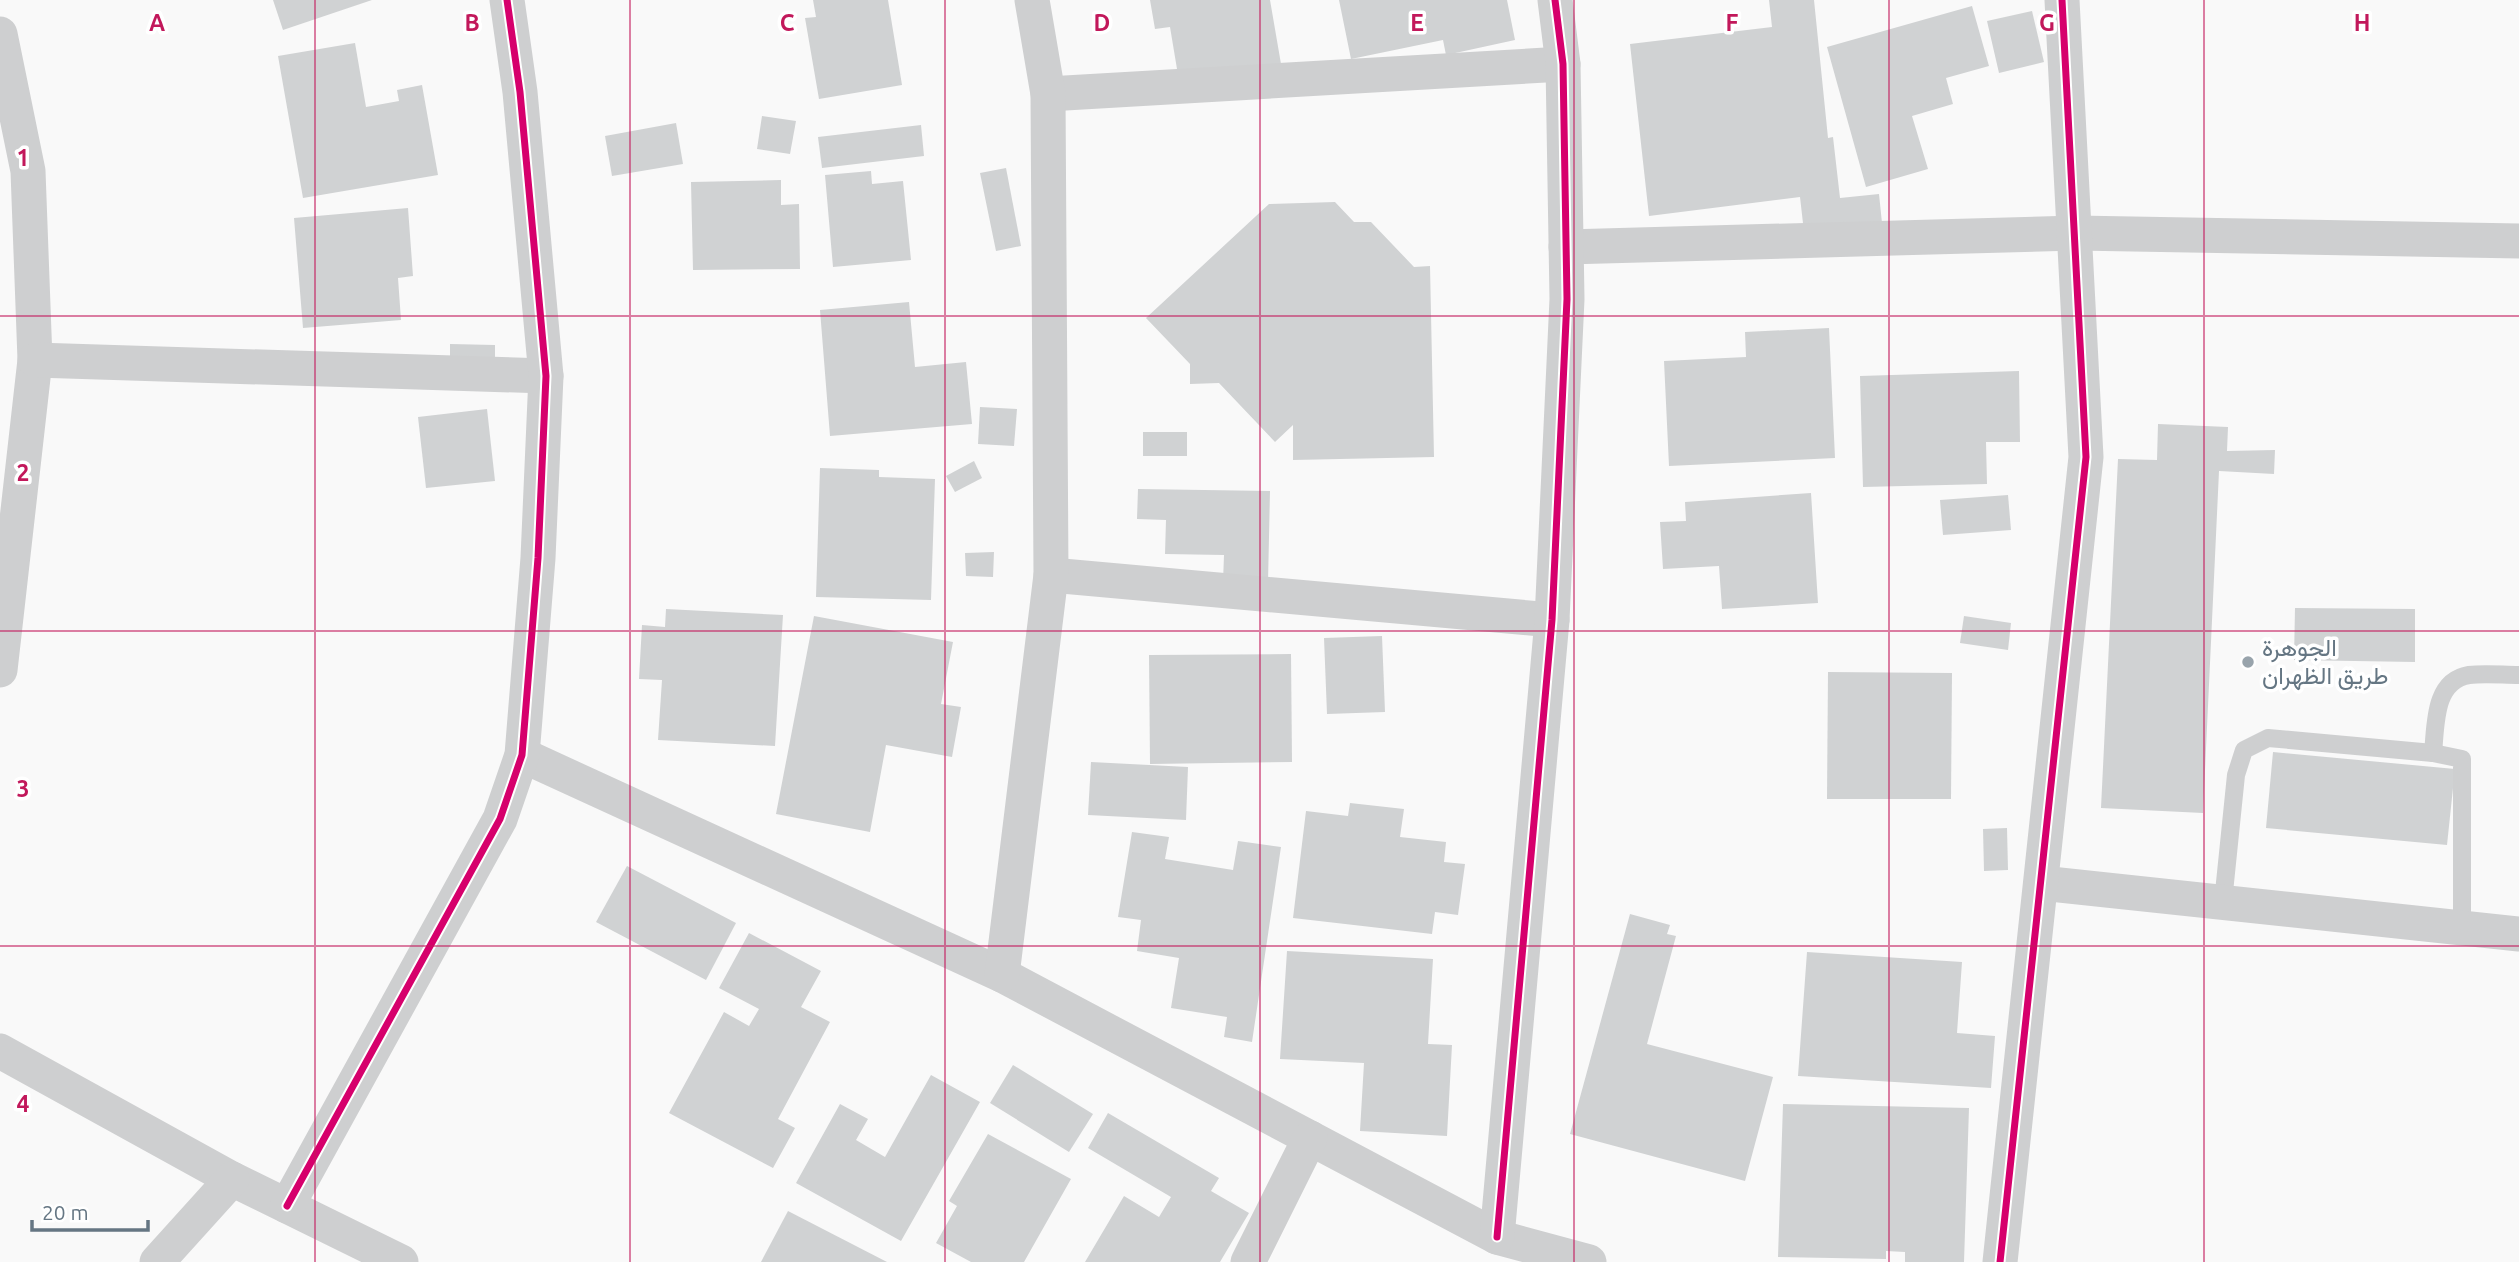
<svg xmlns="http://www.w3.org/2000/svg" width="2519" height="1262" viewBox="0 0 2519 1262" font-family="Ubuntu,Vazirmatn,sans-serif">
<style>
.building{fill:#d0d2d3}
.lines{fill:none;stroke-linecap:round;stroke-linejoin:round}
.service{stroke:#cecfd0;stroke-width:18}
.minor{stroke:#cecfd0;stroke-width:35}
.cycleway-casing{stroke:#fff;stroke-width:11}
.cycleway{stroke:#d6006c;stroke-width:7}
.grid{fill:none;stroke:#c2185b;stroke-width:2;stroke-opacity:0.55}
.poi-dot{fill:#99a4ac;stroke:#fff;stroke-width:2.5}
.labels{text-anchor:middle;stroke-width:7;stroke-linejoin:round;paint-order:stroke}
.poi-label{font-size:24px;fill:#657683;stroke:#fff;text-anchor:start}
.grid-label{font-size:23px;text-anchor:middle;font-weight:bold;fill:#c2185b;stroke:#fff;stroke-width:7;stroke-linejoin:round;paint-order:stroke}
</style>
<rect width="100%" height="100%" fill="#f9f9f9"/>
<!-- building -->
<g class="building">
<path d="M273,0H372L283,30Z"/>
<path d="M813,0H888L902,85L819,99L805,18L816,17Z"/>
<path d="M1150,0H1270L1281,64L1179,81L1170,27L1155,29Z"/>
<path d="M1339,0H1507L1515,40L1446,55L1443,40L1351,59Z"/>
<path d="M1769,0H1814L1828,138L1833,137L1840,198L1879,194L1882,223L1804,232L1800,197L1649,216L1630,44L1772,27Z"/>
<path d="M1972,6L1989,66L1946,78L1953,104L1912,116L1928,169L1866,187L1827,47Z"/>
<path d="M2032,11L2044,62L1999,73L1987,21Z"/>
<path d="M355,43L366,107L399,101L397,90L422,85L438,175L303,198L278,56Z"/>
<path d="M762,116L796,121L790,154L757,149Z"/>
<path d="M676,123L683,164L612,176L605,136Z"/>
<path d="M921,125L924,156L822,168L818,137Z"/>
<path d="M1006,168L1021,246L996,251L980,173Z"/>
<path d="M871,171L872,184L903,181L911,260L833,267L825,175Z"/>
<path d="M781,180V205L799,204L800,269L693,270L691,182Z"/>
<path d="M1335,202L1354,222H1371L1414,267L1430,266L1434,457L1293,460V425L1275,442L1219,383L1190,384V364L1146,318L1269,204Z"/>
<path d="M408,208L413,276L398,278L401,320L303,328L294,218Z"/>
<path d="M909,302L915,367L966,362L972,424L830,436L820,310Z"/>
<path d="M1829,328L1835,458L1669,466L1664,361L1746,357L1745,332Z"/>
<path d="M450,344L495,345V368H450Z"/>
<path d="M2019,371L2020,442H1986L1987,484L1863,487L1860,376Z"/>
<path d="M980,407L1017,409L1014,446L978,444Z"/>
<path d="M487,409L495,481L426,488L418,417Z"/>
<path d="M2158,424L2228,427L2227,451L2275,450L2274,474L2219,471L2203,813L2101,808L2118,459L2157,460Z"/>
<rect x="1143" y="432" width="44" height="24"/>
<path d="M974,461L982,478L955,492L946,476Z"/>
<path d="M820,468L879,470V477L935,479L931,600L816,597Z"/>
<path d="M1138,489L1270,491L1268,583L1223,582L1224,555L1165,554L1166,520L1137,519Z"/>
<path d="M1811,493L1818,603L1722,609L1719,566L1663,569L1660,522L1686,521L1685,502Z"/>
<path d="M2008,495L2011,530L1943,535L1940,500Z"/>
<path d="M994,552L993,577L966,576L965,553Z"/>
<path d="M2295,608L2415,609V662L2294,660Z"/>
<path d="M666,609L783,615L775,746L658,740L662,680L639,679L642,625L665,627Z"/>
<path d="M814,616L953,642L941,704L961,707L952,757L886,745L870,832L776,814Z"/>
<path d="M1964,616L2011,623L2008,650L1960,643Z"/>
<path d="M1382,636L1385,712L1327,714L1324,638Z"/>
<path d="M1291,654L1292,762L1150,764L1149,655Z"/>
<path d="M1828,672L1952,673L1951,799H1827Z"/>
<path d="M2273,752L2455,769L2447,845L2266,828Z"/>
<path d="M1091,762L1188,767L1186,820L1088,815Z"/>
<path d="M1350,803L1404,809L1400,837L1446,842L1444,862L1465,864L1458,915L1435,912L1432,934L1293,918L1306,811L1348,816Z"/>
<path d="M2007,828L2008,870L1984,871L1983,829Z"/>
<path d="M1132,832L1169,837L1165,859L1233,870L1238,841L1281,847L1252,1042L1224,1037L1227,1017L1171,1008L1179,958L1137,951L1141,920L1118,917Z"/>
<path d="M627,866L736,923L706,980L596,922Z"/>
<path d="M1630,914L1670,925L1667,934L1676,936L1647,1044L1773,1077L1745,1181L1570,1134Z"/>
<path d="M749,933L821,971L801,1007L830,1022L778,1119L795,1128L773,1168L669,1113L724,1012L749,1026L759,1009L719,988Z"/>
<path d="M1287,951L1433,959L1428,1044L1452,1045L1447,1136L1360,1131L1364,1063L1280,1059Z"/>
<path d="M1807,952L1962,962L1957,1033L1995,1036L1991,1088L1798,1076Z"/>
<path d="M1013,1065L1093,1114L1069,1152L990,1103Z"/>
<path d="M931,1075L980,1102L901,1241L796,1183L840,1104L868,1119L856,1140L885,1157Z"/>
<path d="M1783,1104L1969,1108L1964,1262H1905V1252L1886,1251V1259L1778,1257Z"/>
<path d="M1108,1113L1219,1178L1211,1191L1249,1213L1220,1262H1085L1124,1196L1159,1217L1171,1197L1088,1148Z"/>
<path d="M988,1134L1071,1179L1024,1262H971L936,1243L957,1206L949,1201Z"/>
<path d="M788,1211L887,1262H761Z"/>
</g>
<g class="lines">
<!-- service -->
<g class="service">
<path d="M2433,753C2436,726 2433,681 2469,675C2485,673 2503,675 2519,675"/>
<path d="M2223,902L2236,775L2244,750L2268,738L2433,753L2462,759V928"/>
</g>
<!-- minor -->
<g class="minor">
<path d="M0,34L28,171L35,360L0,670"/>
<path d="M1048,94L1563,64"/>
<path d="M1566,247L2076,233L2519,241"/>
<path d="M35,360L546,376"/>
<path d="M1051,575L1552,620"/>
<path d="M522,755L1002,975L1497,1237L1589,1262"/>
<path d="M2041,883L2519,934"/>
<path d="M1002,975L1051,575L1048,94L1032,0"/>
<path d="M0,1051L232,1179L401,1262"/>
<path d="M287,1206L500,819L522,755L538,558L546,376L520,92L507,0"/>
<path d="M1497,1237L1552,620L1567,299L1563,64L1555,0"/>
<path d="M157,1262L232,1179"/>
<path d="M1248,1262L1310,1138"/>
<path d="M2000,1262L2086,457L2062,0"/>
</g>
<defs>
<g id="cycleway">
<path d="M287,1206L500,819L522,755L538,558L546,376L520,92L507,0"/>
<path d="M1497,1237L1552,620L1567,299L1563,64L1555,0"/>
<path d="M2000,1262L2086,457L2062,0"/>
</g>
</defs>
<!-- cycleway casing -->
<use href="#cycleway" class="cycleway-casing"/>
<!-- cycleway -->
<use href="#cycleway" class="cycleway"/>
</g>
<!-- grid -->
<path class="grid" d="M315,0V1262M630,0V1262M945,0V1262M1260,0V1262M1574,0V1262M1889,0V1262M2204,0V1262M0,316H2519M0,631H2519M0,946H2519"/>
<!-- markers -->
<circle class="poi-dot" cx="2248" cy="662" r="7"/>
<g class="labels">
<!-- poi labels -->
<g class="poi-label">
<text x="2262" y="656">الجوهرة<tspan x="2262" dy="28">طريق الظهران</tspan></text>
</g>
</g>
<g class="grid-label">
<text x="157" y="31">A</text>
<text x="472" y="31">B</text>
<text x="787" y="31">C</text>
<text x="1102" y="31">D</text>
<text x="1417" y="31">E</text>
<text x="1732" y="31">F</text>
<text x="2047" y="31">G</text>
<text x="2362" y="31">H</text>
<text x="23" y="166">1</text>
<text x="23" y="481">2</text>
<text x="23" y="797">3</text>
<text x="23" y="1112">4</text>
</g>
<!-- scale -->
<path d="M32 1220v10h116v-10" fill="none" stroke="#657683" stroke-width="3.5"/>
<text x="42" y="1220" font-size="21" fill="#657683" stroke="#ffffff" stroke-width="5" paint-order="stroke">20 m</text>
</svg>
